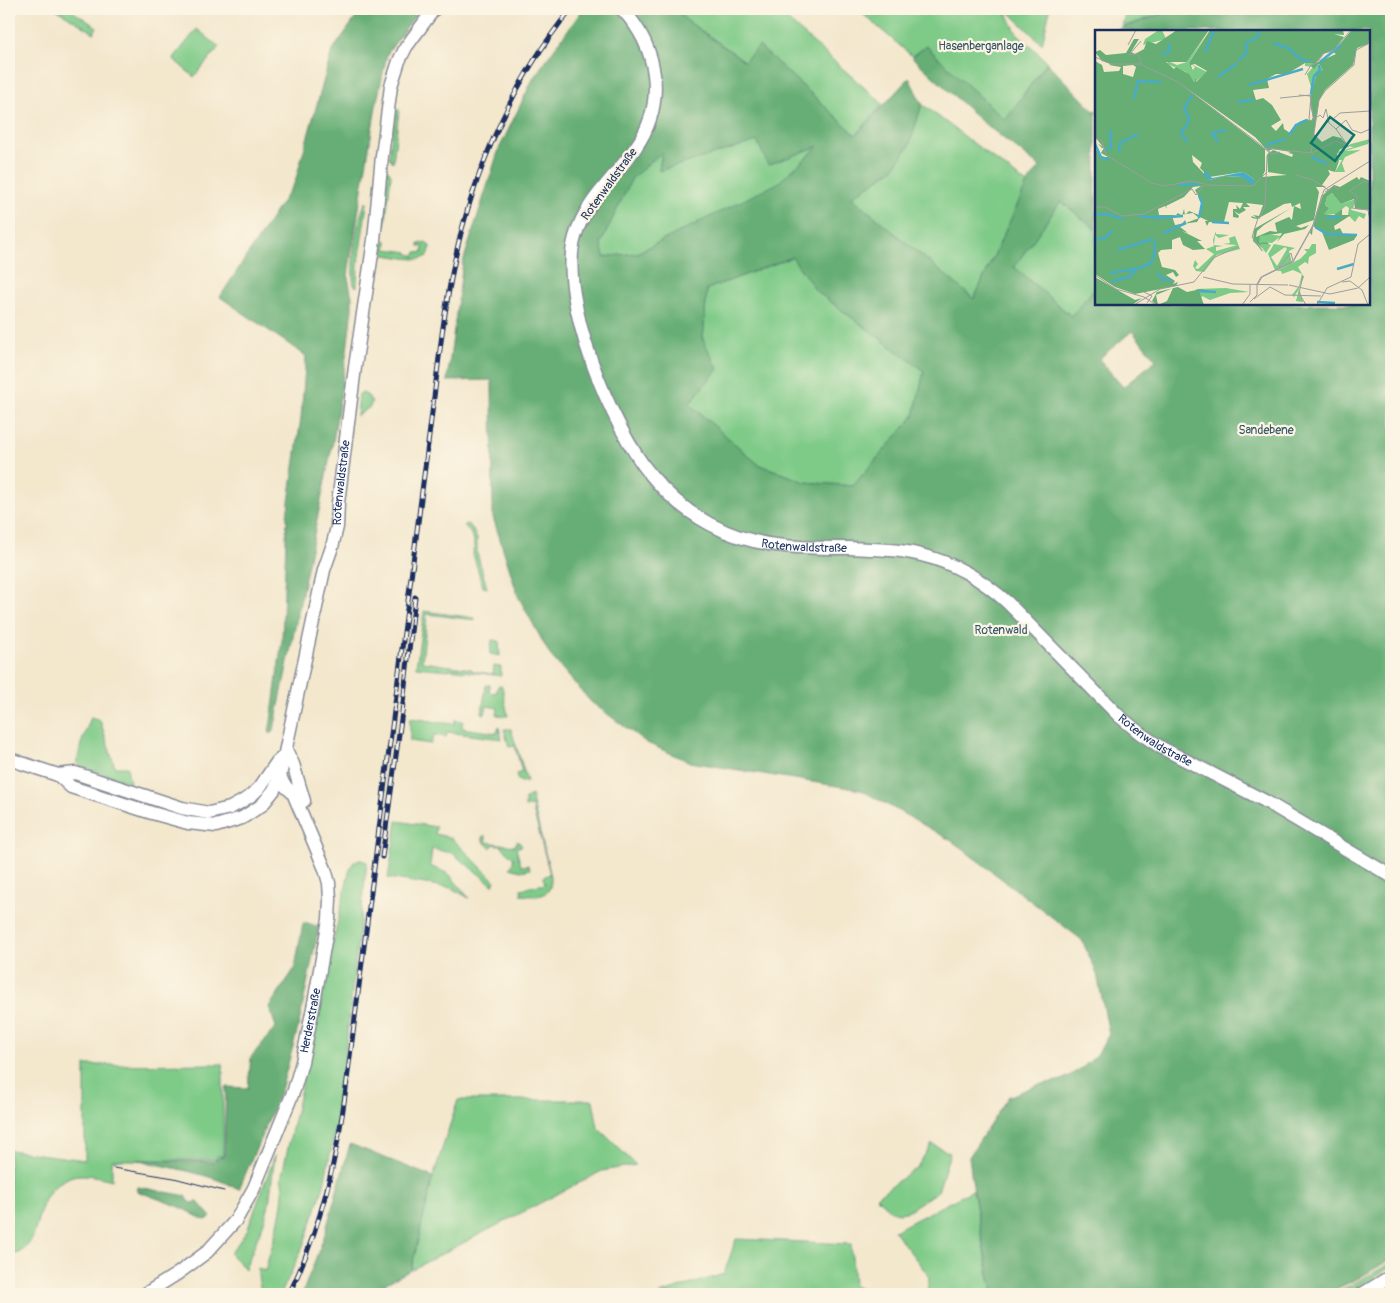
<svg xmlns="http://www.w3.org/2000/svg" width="1400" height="1303" viewBox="0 0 1400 1303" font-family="Pangolin,sans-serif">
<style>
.green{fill:#7eca87;stroke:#4c7c72}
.forest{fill:#66ae74;stroke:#406e69;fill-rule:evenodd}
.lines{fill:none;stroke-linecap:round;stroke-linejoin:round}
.secondary-casing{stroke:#878b95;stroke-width:15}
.secondary{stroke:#fff;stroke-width:12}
.tram{stroke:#1b2f5e;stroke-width:1}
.rail-casing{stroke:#1b2f5e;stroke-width:5}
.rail{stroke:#fcf5e5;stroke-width:3;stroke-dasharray:9;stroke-linecap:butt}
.labels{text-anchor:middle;stroke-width:4.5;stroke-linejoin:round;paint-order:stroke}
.park-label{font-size:12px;fill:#345668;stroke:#fcf5e5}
.street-label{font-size:12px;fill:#1b2f5e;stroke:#fcf5e5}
.inset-river{fill:none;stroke:#48acc8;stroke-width:2.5}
.inset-road{fill:none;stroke:#9d9da0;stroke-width:1}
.view{fill:#0f766e;fill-opacity:0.15;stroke:#0f766e;stroke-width:2.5}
.inset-edge{fill:none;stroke:#1b2f5e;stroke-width:2.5}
</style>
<rect width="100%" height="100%" fill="#fcf5e5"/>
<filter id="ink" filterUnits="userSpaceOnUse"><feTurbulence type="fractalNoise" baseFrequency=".02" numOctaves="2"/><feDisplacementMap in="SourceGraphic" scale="10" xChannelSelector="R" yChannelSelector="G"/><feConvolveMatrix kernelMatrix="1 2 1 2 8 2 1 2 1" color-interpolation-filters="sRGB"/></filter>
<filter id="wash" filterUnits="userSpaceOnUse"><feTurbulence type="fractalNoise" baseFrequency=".0096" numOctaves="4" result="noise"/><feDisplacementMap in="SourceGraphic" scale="20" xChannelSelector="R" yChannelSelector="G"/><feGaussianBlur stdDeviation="1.12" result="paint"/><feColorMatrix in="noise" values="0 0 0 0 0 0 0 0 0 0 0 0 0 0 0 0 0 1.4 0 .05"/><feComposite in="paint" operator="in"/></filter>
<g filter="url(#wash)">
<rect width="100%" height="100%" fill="#f3e7cc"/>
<!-- green -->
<g class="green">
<path d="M56,9H69L97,27L94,33Z"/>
<path d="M676,9H775L883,104L856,135L759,46L745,61L686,20Z"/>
<path d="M857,9H1001L1008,15L1016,32L1047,62L1005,120L926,46L912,56Z"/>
<path d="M1006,9H1050L1042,44Z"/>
<path d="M1126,9H1176L1122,27Z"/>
<path d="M197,29L219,47L194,77L173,59Z"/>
<path d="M922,104L1027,184L974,299L851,197L893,169L909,146Z"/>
<path d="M395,109L399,110L393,162L389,157Z"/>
<path d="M757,141L821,145L779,183L637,253L604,257L601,243L632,177L662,151L659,170Z"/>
<path d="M387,170L389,171L391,175L385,225L382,228Z"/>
<path d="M1061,201L1096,230V287L1071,316L1014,267Z"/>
<path d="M366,202L367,204L358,263L357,287L354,285C350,267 357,218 366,202Z"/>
<path d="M383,241H387L386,249L408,252V254L413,255L414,257L416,252L422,253L423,247L419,246V244L426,242L430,246C430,250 430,254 426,257C419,262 394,256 385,255L382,249Z"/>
<path d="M793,257L816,291L924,371L914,416L853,486L805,482L758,464L689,404L718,369L703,340L707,289Z"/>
<path d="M363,393L368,396L372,402L370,407L357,416L359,394Z"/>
<path d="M465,524H467L472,528L477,539V553L487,588L483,587L473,554L474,540L469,531L464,525Z"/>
<path d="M424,611L475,618V620L427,614L422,662L472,669L473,671L493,674L494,666L501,667V676L449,669V670L416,667Z"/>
<path d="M492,640L499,641L500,656L490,654Z"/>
<path d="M486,685H490L489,692L496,693L498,686H502L508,716L497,715L498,708L487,706L485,714L482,713Z"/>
<path d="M91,717L100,720L115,767H127L130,783L80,766L77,762L81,744Z"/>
<path d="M410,718L454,724L455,720L463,721L462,728L497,733L499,727L502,739L447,732L446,737L434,735L431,744L410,741Z"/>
<path d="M504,729H511L527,781L521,782L517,779L516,774L522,772L515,746L509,747Z"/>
<path d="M261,795C258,802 250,806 244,809C230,816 214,822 199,820C184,818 167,812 153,808L156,806L181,814Z"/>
<path d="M531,795L551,877C552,898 538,897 522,895L521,889L545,884L543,877L550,874L532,806L525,807V799Z"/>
<path d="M397,821L436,827L435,834L452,838L495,881L493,885L452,853L432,849L430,866L449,874L469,898L451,888L388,878Z"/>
<path d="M483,836H486V842L515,846L517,841H518L522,846L516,848L521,866L528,865L530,869L521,871L510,868L514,862L512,861L514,859L499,844L497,846L495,844L490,848L483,841Z"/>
<path d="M361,860L367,862L337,1122L323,1189L302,1249L281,1294C277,1294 268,1296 264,1293C258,1288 258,1275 258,1268L265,1271C270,1250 289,1198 281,1179L343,898C346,889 348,868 354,862C356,860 358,860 361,860Z"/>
<path d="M223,1064V1156H217L216,1160H112V1180C100,1177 85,1173 73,1176C68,1177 63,1181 59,1183C33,1201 42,1240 20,1252C17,1254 12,1254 9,1255V1150L85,1160V1065Z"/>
<path d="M458,1100H593L598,1128L636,1165L602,1171L411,1270L433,1177Z"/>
<path d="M932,1144L950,1153L938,1191L906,1212L899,1213L891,1211L876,1197L917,1167Z"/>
<path d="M275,1155L269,1204L265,1219L245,1269L230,1254L247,1231Z"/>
<path d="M973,1190L986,1263L994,1294H927L929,1276L894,1231Z"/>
<path d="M736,1239L851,1244L854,1286L873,1294H659L724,1274Z"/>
<path d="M1391,1263V1267L1352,1291L1346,1294H1333L1353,1284Z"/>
</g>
<!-- forest -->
<g class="forest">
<path d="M362,9H420L387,54L376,106L349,268L348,278L352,297V309L347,351L333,442L275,725L274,731L271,734L269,732L271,722L282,640L287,516L301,418L306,356L220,297L295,182L332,51Z"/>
<path d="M583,9H676L686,20L744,61L759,46L856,135L909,78L922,104L909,146L893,169L851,197L974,299L1027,184L1040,167L980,120L912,57L926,46L1005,120L1047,63L1094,111L1096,110V230L1061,201L1014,267L1071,316L1096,287V304H1369V31H1114L1176,9H1391V1259L1357,1279L1325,1294H994C983,1249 975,1203 969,1157L1008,1097L1037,1085L1062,1080L1082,1068L1097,1055L1109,1034L1097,974L1082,940L952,841L861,790L690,762L647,743L591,702L550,655L518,596L493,517L492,380L447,381L463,262L499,149L534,77ZM757,141L768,165L819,146L778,183L637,253L604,257L601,243L632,178L662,152L659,171ZM792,257L816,291L924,371L914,416L853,486L805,482L758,464L689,404L718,369L703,340L707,289ZM1132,331L1156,360L1123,387L1099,359Z"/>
<path d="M303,923L319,926L298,1028L281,1090L239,1189C208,1173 171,1168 137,1160L214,1162L219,1157L224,1156L226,1087L248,1088L251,1057L276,1027L269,1007L295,968Z"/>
<path d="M350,1144L433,1177L411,1270L365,1294H302L324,1237Z"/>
<path d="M138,1187L187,1196C187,1202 192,1205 197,1201L211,1217L206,1220L202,1219L180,1207L137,1191Z"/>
</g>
</g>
<g filter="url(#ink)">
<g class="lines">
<defs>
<g id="secondary">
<path id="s1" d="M622,9C658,47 667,102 636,147C616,177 585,201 575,237C557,297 612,429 651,475C684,516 732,542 785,546C806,548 827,548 849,548C873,549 898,549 921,555C955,563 983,580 1008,603L1119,716L1141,734L1162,748L1265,801L1391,876"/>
<path d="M286,750L293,764L304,801"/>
<path d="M9,759L58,775L75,773L182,808L209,813L230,808L241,802L252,795L260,787L277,762L284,756"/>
<path id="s2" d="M58,775L71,787L152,813L188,823L216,826L242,818L262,805L274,790L280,776L324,570L332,547L337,527L338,503L355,367L374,240L382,156L391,86L399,61L406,47L434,9"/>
<path id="s3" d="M145,1294L177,1274L207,1252L236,1220L254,1188L294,1090L302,1062L314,1003L329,919L330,899L329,883L325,869L293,793L284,785L280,776"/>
<path d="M1362,1294L1391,1276"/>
</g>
</defs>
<!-- secondary casing -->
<use href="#secondary" class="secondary-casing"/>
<!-- secondary -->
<use href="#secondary" class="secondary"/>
<!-- tram -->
<path class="tram" d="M113,1168L174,1178L224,1191"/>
<defs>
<g id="rail">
<path d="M382,857L402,712L415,597"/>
<path d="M289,1294C321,1229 337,1159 346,1088L442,334C447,299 453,263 462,229C484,149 518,74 571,9"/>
</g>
</defs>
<!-- rail casing -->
<use href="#rail" class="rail-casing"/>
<!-- rail -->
<use href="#rail" class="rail"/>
</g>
</g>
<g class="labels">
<!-- park labels -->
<g class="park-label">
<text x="981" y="50">Hasenberganlage</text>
<text x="1266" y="434">Sandebene</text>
<text x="1001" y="634">Rotenwald</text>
</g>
<!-- street labels -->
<g class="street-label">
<text transform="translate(609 184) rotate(-54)" y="4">Rotenwaldstraße</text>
<text dy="4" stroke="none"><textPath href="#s2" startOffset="554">Rotenwaldstraße</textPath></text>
<text dy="4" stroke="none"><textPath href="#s1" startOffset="691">Rotenwaldstraße</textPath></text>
<text dy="4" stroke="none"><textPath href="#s1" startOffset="1111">Rotenwaldstraße</textPath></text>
<text dy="4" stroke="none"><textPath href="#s3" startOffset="332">Herderstraße</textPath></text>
</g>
</g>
<!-- overview -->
<g transform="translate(1095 30)">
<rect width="275" height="275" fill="#f3e7cc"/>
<path d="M64,0H67L71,9L48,15L50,9ZM110,7L94,33L98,40L100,37L96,34L112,42L100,52L101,47L99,52L91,42L72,34L73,31L82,35L92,32ZM210,33L219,34V38L224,35L225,40L227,35L228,40L221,47L217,60L212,44L218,37L210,36ZM275,109L273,114L250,121L266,120L250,127L247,133L250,142H240L247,130H242L245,125L243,122L259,117L252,116L256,114ZM237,163L246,174L261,169L256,180L271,184L269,189L264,186L260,192L253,185L254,178L251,176L241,184H229L233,177L230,175L232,167ZM121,201V204L134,205L124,208L120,205L119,215L128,216L121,217V221L142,215L128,214L135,213L134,208L140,206L145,219L122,225L109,242L101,241L98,236L100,230L103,234L100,238L103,239L119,224L111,219L119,216L118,210ZM172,204L186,206L177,213L168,212L176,215L171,223L162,211L165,206ZM179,214L200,218L194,221L197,233L180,240L173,224ZM190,217L192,219L182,236L176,227ZM217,214H221V223L214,227L213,234L210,232L203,237L209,247L204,258L208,272L201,271L204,259L199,267L197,265L204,256L207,244L198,240L187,244L186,241H181L205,229L212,222L209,219H214ZM131,258L154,262L135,263L115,270L107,266L106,269L101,259Z" fill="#7eca87" fill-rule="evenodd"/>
<path d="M82,0H114L92,32H71L79,39L81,37L94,44L99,52L101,47V52L112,41L100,34L96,35L97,40L94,33L115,0H248L249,5L239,4L249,7L239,20L228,24L221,33L241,24L238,22L257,0H275V6L273,14L262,18L258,35L230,60L224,71L219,104L227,112L238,106L246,108L254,117L245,119L242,124L244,131L240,142L233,140L235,144L227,155L231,157H221L224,162L219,190L201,196L206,198L214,195L210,199L189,204L182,212L187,203L165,206L164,213L172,212L174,214H165L167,218L162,213L169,222L158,211L159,199L196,178L169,195L162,201L161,207L175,201L182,202L180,193L194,187L197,190L199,176L206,179L205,173L197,177L196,173L189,174L162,189L157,188L156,186L162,188L158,185L164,186L168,175L151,173L155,177H148L151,180L144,184L139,181L144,186L143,188L138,187V179H142L141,175L145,179L148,173L134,172L129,192L133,193L114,192L112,196L110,191H113L105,187L102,192L87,194L90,190L91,193L104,188L98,183L77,186L80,195L86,194L85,197L93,203L87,201L107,211H102L110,219L98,220L88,215L85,207L77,210V219L66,220L63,223L67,237L80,240L84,245L81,247L78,242L71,245L80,251L78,254L83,252L81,256L40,264L20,257L0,244V118L6,127H13L6,123L9,118H7L2,113L0,116L2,113L8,117L0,107V31L7,35L9,42L24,41L26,37L14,35L16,34L7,31L0,22L5,20L11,25L31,23L39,9H44L36,22L40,24L49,19L52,11L61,14ZM210,33L219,34L216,36L219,39L224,34L228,40L222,43L217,60L218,52L216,54L215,74L218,87L216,91L212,89L204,92L195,103L189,99L188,93L181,101L176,96L186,90L177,75L168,68L161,70L158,60L174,58L172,49L181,44H192ZM38,35L41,37L38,47L28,44V36ZM90,57L160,107L173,121L178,119L196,122L193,123L198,124L197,127L178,120L172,125L173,142L192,145L167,147L170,141V119ZM97,125L107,133L105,138L114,147L148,142L159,149V153L147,147L129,146L115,150L98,132ZM106,156L100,160L107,173L104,185L94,181L90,185L89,179L87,186L83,183L81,185H64L63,179L70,176L72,179L71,176L89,167L98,157ZM262,147L264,150L266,147L275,151V180L260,179L259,169L246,174L237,163L232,167L230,175L234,178L229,184L239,185L247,179V185H256L239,196L240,200L245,198L248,204L262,205L259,210L234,220L227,202L218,196L217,205L215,203L228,165L239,155L245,157ZM0,247L40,270L47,268L37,275H0ZM83,257L92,262L106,259L121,262L104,261L109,275H62L57,271L62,262ZM78,258L72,271L63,275L61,265Z" fill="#66ae74" fill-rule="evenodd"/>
<path d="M109,140L117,148L148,142L159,149V153L157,155L147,147L129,146L115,150L109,146Z" fill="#48acc8"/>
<path class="inset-river" d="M178,13L193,18L207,30L215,31M110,22L119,1M67,25L74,21V14M144,30L151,23V13L163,7L164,0M225,32L246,15M123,47L142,33M154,55L208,39M216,64L219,46L225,40L224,35M39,69L43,51L66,52M143,72L158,70M194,105L201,95L212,90M92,112L86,102L93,93L94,87L89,79L97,65M123,112L117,103L131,100M0,114L6,127L14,130M171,115L190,109M11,119L16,118L15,100M24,122L25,113L43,104M217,127L232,134M84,155L104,154M104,166L107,173L104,188M0,185L12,184L28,189M63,185L64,188L88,186M44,186L64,188M231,188L246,187M117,192L134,193M220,197L232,204L262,205M68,203L91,193M1,210L10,208L17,201M23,220L58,209M59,227L60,211M242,239L259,234M15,243L45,238L56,233L58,227M63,243L67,249L76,250M17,251L34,247L41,240M104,261L121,262M222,272L240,273"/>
<path class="inset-road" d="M33,15L41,0M0,27L16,34H46V31M46,31L42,24L34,25L46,11M45,34L83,52L170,118L216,123M210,45L216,35L222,33L229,23L238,21L256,0M204,65L216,66L214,89M185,68L215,65L218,87M214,89L216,91L225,85L228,88L231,79L234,93L241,99M238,89L245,83L275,81M0,108L7,111L11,125L57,153L69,156L97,151L109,154M169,118L176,124L185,122M216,123L224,70L230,61L259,35L261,20L273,14L275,8M217,123L241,111L253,116L241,99L251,90L257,100L266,103L275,99M201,145L218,150L235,161M110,155L158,156L172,142M230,162L239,156L244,160M0,177H10L27,186L49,184L97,159L101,165L109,155M163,188L157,207L167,221M164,189L170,176L172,126L175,121M275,190L273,180L257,178L263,167L255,161L269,151L275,153M184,237L196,223L198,231M0,245L21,259L49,267L61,275M208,246L204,263L211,275M108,247L138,254L193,255M247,252L255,251L267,260L273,275M163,254L167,247L198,232L218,196L227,165M194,255L235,264L263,258L275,247M49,262L57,266L52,273M159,269L175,257L190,265L226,266M155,272L162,265V254L166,247L198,231L218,195L229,160L275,131M39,275L65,259L99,252L118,228L143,217M147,275L155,264V254M222,275L232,258L256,247L263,214L275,204"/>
<path class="view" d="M235,87L259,105L240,131L216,113Z"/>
<rect width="275" height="275" class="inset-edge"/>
</g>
<!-- margin -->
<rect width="1400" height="1303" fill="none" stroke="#fcf5e5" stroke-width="30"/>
</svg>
